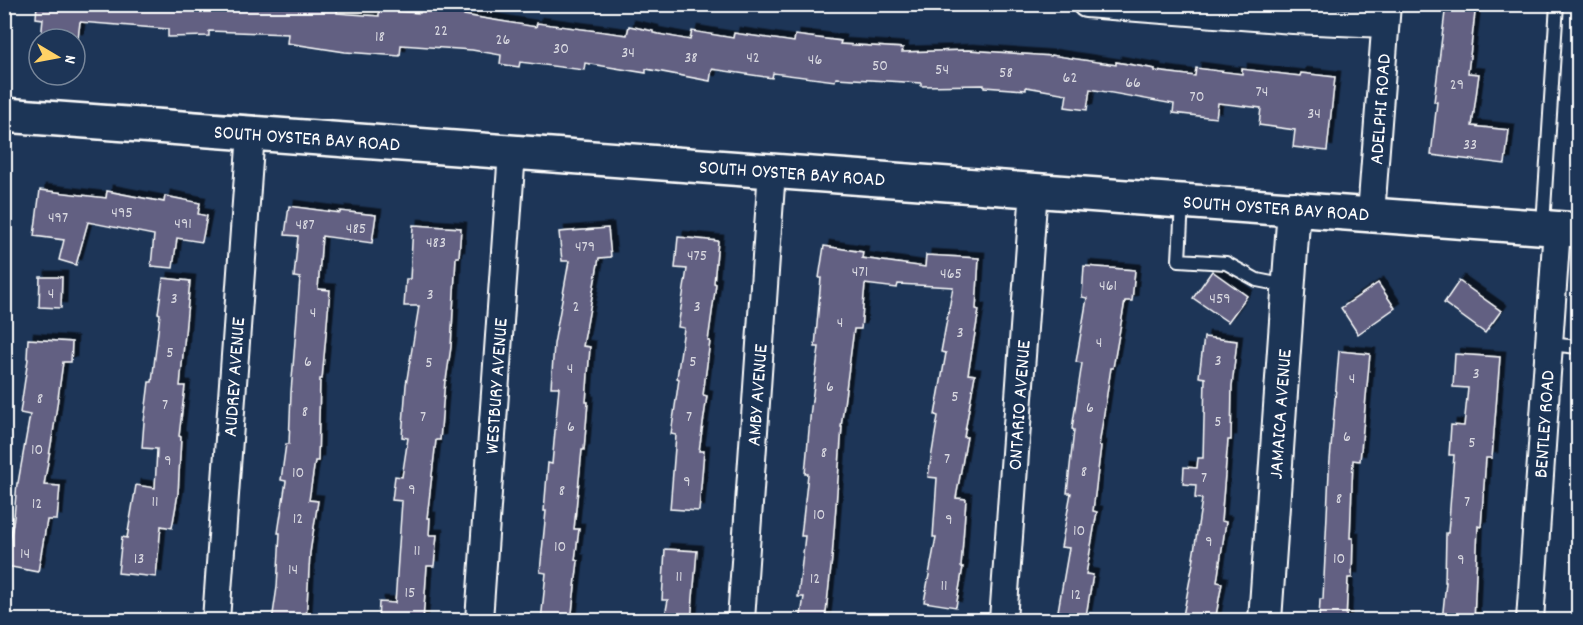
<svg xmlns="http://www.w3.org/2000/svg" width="1583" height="625" viewBox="0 0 1583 625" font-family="Dekko,sans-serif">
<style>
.building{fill:#626182;stroke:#fff;stroke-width:1.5;filter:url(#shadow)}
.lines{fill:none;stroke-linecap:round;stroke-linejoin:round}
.service-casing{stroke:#fff;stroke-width:16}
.minor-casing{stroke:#fff;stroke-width:30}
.tertiary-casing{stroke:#fff;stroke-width:36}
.secondary-casing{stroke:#fff;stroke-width:38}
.service{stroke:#1d3557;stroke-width:12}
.minor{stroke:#1d3557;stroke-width:26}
.tertiary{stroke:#1d3557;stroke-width:32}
.secondary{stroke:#1d3557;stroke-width:33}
.labels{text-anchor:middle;stroke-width:4.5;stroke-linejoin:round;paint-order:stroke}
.number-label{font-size:16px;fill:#d8d8e0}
.street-label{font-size:20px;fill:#fff;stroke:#1d3557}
</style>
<defs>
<filter id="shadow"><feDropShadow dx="5.5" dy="-5.5" stdDeviation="0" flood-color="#0009"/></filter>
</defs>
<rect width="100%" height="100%" fill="#1d3557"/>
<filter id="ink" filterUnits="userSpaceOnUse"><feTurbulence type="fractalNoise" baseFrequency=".0167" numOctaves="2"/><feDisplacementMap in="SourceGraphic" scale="12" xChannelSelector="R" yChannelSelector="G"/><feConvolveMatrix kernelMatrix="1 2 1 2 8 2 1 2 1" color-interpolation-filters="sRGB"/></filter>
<g filter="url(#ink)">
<!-- building -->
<g class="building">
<path d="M37,4H338L337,13L379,16V10L420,13V9L464,12V15L536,27L537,23L627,35L629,26L653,31V33L690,40L692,31L733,38L734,33L794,42L795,35L841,41L840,44L903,48L902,52L968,50L1051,56V55L1116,65V62L1155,69V71L1195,76L1196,68L1242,74V69L1300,76L1301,73L1335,77L1327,151L1293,147L1295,130L1259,125L1261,108L1218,103L1216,118L1173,113L1174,104L1090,89L1087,110L1065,107L1067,94L1026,87V90L984,87V85L921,86V83L836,78L835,81L773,73L772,78L712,69L710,81L646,69V73L585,63L584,70L520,62L519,67L500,64L501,55L472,50L401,45L400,56L345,52L287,43L288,34L209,31V36L168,37V29L80,22L78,39H41L43,19L36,18Z"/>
<path d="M1446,4H1476L1468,73L1479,74L1472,126L1509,130L1505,164L1431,155L1437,102H1434Z"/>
<path d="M40,190L106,198L107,191L164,202L165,196L200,203L198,214L207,216L202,242L177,238L173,268L151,266L154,235L88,222L76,265L59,260L64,240L34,236Z"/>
<path d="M289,206L340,213V211L376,215L372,243L322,236L318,289L330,290L322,379H320L318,461H315L309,500L318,501L310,553L306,621H272L277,587L280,533H278L286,481L281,480L286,444H289L291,392L300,278L294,277L298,236L285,235Z"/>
<path d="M413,225L461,228L459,257H456L451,347L446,380H445L440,440H436L427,518H430L429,535H437L434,566H427L423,621H378L379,602L395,603L402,501L392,500L395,476L402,477L408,438L402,437L406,385L419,306H404L406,279H410Z"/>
<path d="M608,228L611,257L599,258L583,346L590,347L586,402H588L584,450H582L574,529H579L575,560L578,561L571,621H541L546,573L540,572L546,511H544L548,463L552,464L559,387H551L554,344L569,261H562L559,232Z"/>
<path d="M678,237L718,241L714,283L716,284L708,341H710L703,395L707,396L699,451H704L699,511L670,509L676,435L671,434L679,379L677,378L684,328L678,327L687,269L675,268Z"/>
<path d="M824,246L863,252L862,258L925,267L926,255L979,258L976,309L979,310L968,374L975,375L964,437H967L956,498L966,499L961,567H963L956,607L924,602L936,537H933L937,478L928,477L938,416L935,415L946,353L941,352L953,287L898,284L897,288L865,284L861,329H854L841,427H842L832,558L825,621H800L804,597H798L805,536H801L808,474H805L811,408L819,347H815L821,278H819Z"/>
<path d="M1084,266L1135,270L1132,301H1125L1113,368H1111L1099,446H1101L1093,511L1097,512L1086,574L1093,575L1086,616L1058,611L1069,548L1061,547L1071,493H1067L1074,430L1072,429L1082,363L1076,362L1087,298L1082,297Z"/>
<path d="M1212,271L1247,296L1228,322L1193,298Z"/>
<path d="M40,277H62L61,308L39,307Z"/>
<path d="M163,278L190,281L180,386H185L179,436L181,437L178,494L172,528L161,526L156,577L118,573L122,537L127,538L136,485L155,488L157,449L142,448L144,422L149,382H152L160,314L158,313Z"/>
<path d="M1459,281L1501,311L1485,333L1444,303Z"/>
<path d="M1378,283L1395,308L1358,334L1341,308Z"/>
<path d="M1204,337L1237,341L1232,386L1231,440H1228L1221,521L1226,522L1217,582L1222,583L1215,621H1203L1183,616L1194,558H1193L1202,499L1195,498L1196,485L1183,484L1184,467L1197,468L1198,458H1203L1205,378L1199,377Z"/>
<path d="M28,339L72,342L71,362H63L54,427L44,485L60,486L57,520H47L38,572L6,566L14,517L17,483H18L30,415L20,413L28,359L27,358Z"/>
<path d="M1339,351L1370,354L1360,461L1353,460L1350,538H1353L1352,578H1348L1346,621H1319L1320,599H1323L1329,472Z"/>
<path d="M1455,354L1500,357L1492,458H1486L1481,527L1478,526L1474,621H1442L1446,582H1445L1446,533H1448L1454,455H1449L1451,425L1464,426L1468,388L1453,387Z"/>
<path d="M665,549L697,551L691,621H664L668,600H662Z"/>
</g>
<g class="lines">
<defs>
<g id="service">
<path d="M1182,202L1179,260L1226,263L1257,280L1287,286"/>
<path d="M1543,225L1557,4"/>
<path d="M1549,344L1578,347"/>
</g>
<g id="minor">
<path d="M1086,4L1293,20L1385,24"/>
<path d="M1371,214L1387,4"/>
<path d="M216,620L251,133"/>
<path d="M479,620L512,152"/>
<path d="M741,620L772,170"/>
<path d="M1003,620L1034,189"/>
<path d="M1530,620L1557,228"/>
</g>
<path id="tertiary" d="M1265,620L1294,208"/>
<path id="secondary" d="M4,115L1578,230"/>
</defs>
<!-- service casing -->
<use href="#service" class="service-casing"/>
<!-- minor casing -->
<use href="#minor" class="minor-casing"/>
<!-- tertiary casing -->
<use href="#tertiary" class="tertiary-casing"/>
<!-- secondary casing -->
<use href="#secondary" class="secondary-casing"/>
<!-- service -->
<use href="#service" class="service"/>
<!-- minor -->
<use href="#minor" class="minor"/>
<!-- tertiary -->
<use href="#tertiary" class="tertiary"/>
<!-- secondary -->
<use href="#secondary" class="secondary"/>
</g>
</g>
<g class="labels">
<!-- number labels -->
<g class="number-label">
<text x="441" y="35">22</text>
<text x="380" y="41">18</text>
<text x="503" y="44">26</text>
<text x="561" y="53">30</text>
<text x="628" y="57">34</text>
<text x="691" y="62">38</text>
<text x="753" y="62">42</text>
<text x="815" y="64">46</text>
<text x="880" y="70">50</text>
<text x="942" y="74">54</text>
<text x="1006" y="77">58</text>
<text x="1070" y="82">62</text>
<text x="1133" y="87">66</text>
<text x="1457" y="89">29</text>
<text x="1262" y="96">74</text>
<text x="1197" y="101">70</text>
<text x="1314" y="118">34</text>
<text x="1470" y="149">33</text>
<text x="122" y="217">495</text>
<text x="58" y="222">497</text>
<text x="183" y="228">491</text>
<text x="305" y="229">487</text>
<text x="356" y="233">485</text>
<text x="436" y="247">483</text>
<text x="585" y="251">479</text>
<text x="697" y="260">475</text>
<text x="860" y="276">471</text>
<text x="951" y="278">465</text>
<text x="1108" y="290">461</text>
<text x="51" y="298">4</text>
<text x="430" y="299">3</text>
<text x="174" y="303">3</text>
<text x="1220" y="303">459</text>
<text x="576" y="311">2</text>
<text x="697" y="311">3</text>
<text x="313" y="317">4</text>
<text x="840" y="327">4</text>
<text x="960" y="337">3</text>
<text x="1099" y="347">4</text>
<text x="170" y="357">5</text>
<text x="1218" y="365">3</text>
<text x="308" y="366">6</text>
<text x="693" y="366">5</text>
<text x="429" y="367">5</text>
<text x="570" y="373">4</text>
<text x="1476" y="378">3</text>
<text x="1352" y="383">4</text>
<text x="830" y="391">6</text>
<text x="955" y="401">5</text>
<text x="40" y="403">8</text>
<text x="165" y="409">7</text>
<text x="1090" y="412">6</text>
<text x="305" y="416">8</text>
<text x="423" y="421">7</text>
<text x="689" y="421">7</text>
<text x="1218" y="426">5</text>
<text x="571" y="431">6</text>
<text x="1347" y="441">6</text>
<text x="1472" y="447">5</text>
<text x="37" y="454">10</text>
<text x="824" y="457">8</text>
<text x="947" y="463">7</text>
<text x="168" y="465">9</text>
<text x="1084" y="476">8</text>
<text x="298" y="477">10</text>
<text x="1204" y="482">7</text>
<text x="687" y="486">9</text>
<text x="412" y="494">9</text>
<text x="562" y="495">8</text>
<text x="1339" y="503">8</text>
<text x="155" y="506">11</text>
<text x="1467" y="506">7</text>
<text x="37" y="508">12</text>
<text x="819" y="519">10</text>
<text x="298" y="523">12</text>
<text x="949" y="524">9</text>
<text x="1079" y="535">10</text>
<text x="1209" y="546">9</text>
<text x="560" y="551">10</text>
<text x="417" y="555">11</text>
<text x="25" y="558">14</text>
<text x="139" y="563">13</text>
<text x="1339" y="563">10</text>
<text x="1461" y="564">9</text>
<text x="293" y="574">14</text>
<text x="679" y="581">11</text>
<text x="815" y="583">12</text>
<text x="944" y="590">11</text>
<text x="410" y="597">15</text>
<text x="1076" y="599">12</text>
</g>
<!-- street labels -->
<g class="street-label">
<text transform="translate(1379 109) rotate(-86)" y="7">ADELPHI ROAD</text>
<text transform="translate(307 137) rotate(4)" y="7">SOUTH OYSTER BAY ROAD</text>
<text transform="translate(792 172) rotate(4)" y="7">SOUTH OYSTER BAY ROAD</text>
<text transform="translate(1276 207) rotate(4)" y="7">SOUTH OYSTER BAY ROAD</text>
<text transform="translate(233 377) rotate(-86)" y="7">AUDREY AVENUE</text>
<text transform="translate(495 386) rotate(-86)" y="7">WESTBURY AVENUE</text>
<text transform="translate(756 395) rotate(-86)" y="7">AMBY AVENUE</text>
<text transform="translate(1018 405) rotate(-86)" y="7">ONTARIO AVENUE</text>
<text transform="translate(1279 414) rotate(-86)" y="7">JAMAICA AVENUE</text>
<text transform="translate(1543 424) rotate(-86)" y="7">BENTLEY ROAD</text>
</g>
</g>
<!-- margin -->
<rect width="1583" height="625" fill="none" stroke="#1d3557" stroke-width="24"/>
<rect x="12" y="12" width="1559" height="601" fill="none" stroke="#fff" stroke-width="2" filter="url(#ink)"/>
<!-- north arrow -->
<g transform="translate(57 57) rotate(100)"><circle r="28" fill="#1d3557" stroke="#77869a" stroke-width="1.5"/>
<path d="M0-4.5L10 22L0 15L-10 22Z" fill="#ffd166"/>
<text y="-9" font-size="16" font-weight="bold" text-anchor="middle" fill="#ffffff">N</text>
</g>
</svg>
